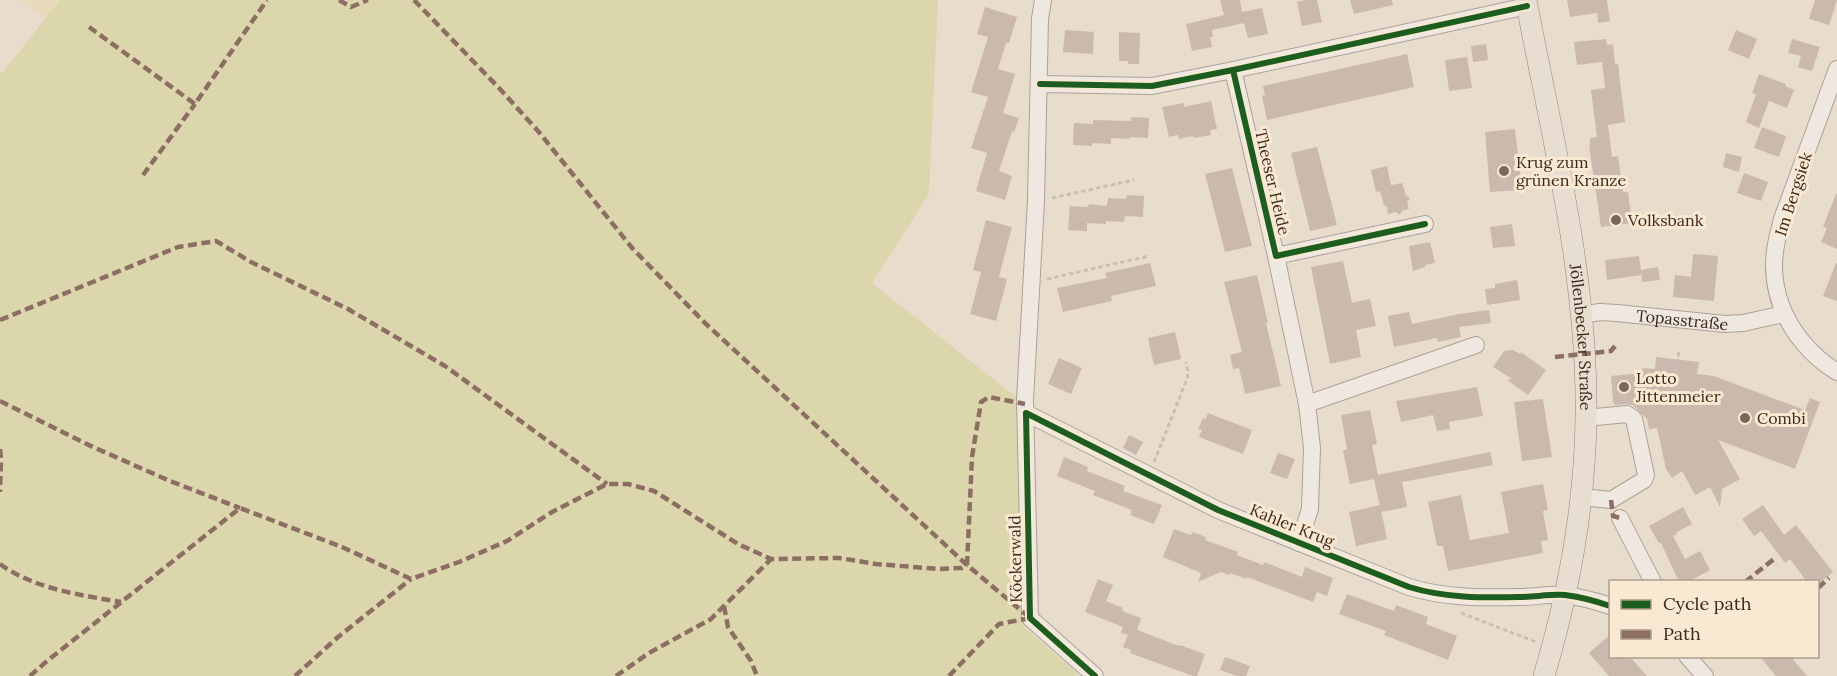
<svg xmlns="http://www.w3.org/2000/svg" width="1837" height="676" viewBox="0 0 1837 676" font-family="Lora,serif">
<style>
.farmland{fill:#e9dabc}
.green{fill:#dcd6ad}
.building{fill:#ccb9ad}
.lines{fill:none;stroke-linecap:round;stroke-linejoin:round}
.minor-casing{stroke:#ada196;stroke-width:18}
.major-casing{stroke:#93877c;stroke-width:22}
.path{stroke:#c8bfb6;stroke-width:3;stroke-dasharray:4.5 3;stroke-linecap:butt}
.minor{stroke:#efe8e0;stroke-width:16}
.major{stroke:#e7ddd0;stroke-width:21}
.quiet{stroke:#8d6e63;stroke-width:4.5;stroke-dasharray:9 4.5;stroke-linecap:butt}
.cycleway-casing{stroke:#f9e9d2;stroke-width:10}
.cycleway{stroke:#1b5e20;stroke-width:6}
.poi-dot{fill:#79675a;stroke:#f9e9d2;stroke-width:2}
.labels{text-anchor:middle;stroke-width:6;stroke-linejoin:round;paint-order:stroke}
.poi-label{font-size:16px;fill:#3d281c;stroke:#f9e9d2;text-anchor:start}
.street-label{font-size:16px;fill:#3d281c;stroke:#f9e9d2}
</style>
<rect width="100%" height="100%" fill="#e8dccc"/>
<!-- farmland -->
<path class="farmland" d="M19,0H60L45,19Z"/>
<!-- green -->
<path class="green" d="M60,0H938L929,194L872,283L1025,404V628L1077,673L1075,676H0V72L4,71Z"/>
<!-- building -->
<g class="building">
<path d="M1220,0H1240L1242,12L1262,8L1268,34L1248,38L1244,23L1212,30L1213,37H1210L1212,47L1192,51L1186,24L1224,15Z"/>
<path d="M1305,0H1317L1322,22L1302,26L1297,2Z"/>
<path d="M1350,0H1392L1393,5L1354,14Z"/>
<path d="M1567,0H1607L1610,21L1598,23L1597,13L1570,17Z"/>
<path d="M1815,0H1837L1829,25L1809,19Z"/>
<path d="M985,7L1017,17L1009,43H1006L998,69L1015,74L1003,113L1019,118L1014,132L1012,131L999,171L1012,176L1005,200L976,191L987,153L971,148L988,97L971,92L988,37L977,34Z"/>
<path d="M1065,30L1094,32L1093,54L1063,52Z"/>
<path d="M1736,30L1757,39L1749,59L1728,50Z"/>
<path d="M1119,32L1140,33L1139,64H1128V61H1119Z"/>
<path d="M1606,39L1607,45L1613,44L1615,64H1618L1625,122L1608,125L1612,157L1618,156L1623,192H1628L1632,223L1601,227L1589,145H1590V138L1597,137L1591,90L1605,88L1602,62L1577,65L1574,42Z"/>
<path d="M1792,39L1820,47L1812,71L1798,67L1801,56L1788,53Z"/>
<path d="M1486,44L1488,60L1473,62L1471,46Z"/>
<path d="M1407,54L1414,87L1267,120L1262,96L1265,95L1263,86Z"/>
<path d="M1467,57L1472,88L1449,91L1445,60Z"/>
<path d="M1759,74L1786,84L1785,86L1794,90L1787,108L1769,101L1759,128L1746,122L1756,94L1752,93Z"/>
<path d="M1211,101L1217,129L1210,130L1211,135L1194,138L1193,136L1179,139L1178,135L1169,137L1162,107L1184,103V107Z"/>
<path d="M1131,117L1149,118L1148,138L1130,137L1129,139L1111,138V144L1092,143V146L1073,145L1074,123L1093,124V120L1131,121Z"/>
<path d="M1762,127L1786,136L1779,157L1754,148Z"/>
<path d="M1515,129L1522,190L1490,192L1485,132Z"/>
<path d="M1317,147L1337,225L1310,231L1291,153Z"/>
<path d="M1726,153L1742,157L1739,172L1723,167Z"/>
<path d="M1387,166L1391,185L1402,183L1406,196L1410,198L1407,202L1409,209L1402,211L1400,215L1396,212L1388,214L1387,207L1384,205L1380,191L1376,192L1371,170Z"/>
<path d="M1232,168L1252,246L1225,252L1205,174Z"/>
<path d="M1744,173L1768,182L1761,201L1737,193Z"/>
<path d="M1836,194H1837V249L1821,242L1827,228L1823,227Z"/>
<path d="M1127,195L1144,196L1143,217L1125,216L1124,222L1106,221V224L1087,223V231L1068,230L1070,206L1088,207L1089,204L1107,206L1108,198L1126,199Z"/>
<path d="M986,220L1012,227L999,277L1007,279L996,321L970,314L981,272L973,270Z"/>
<path d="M1512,224L1515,246L1493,248L1490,227Z"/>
<path d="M1430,242L1435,263L1425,265V267L1413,271L1409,246Z"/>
<path d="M1693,254L1718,256L1714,301L1673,297L1675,275L1691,277Z"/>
<path d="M1639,256L1641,270L1658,267L1660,280L1642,282L1641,271V275L1607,280L1605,260Z"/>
<path d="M1343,261L1352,303L1370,299L1376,326L1356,330L1361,357L1330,364L1311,267Z"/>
<path d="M1150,263L1156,286L1111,296L1112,301L1063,312L1057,288L1107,278L1105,273Z"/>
<path d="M1836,263H1837V301L1823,296Z"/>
<path d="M1257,275L1268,323H1266L1281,386L1245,394L1239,368L1233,369L1230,355L1242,352L1224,282Z"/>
<path d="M1517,280L1520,300L1487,305L1485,289L1495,288V284Z"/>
<path d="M1489,310L1491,323L1459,327L1461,337L1438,342L1437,338L1394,347L1388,316L1409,312L1412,324L1459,314Z"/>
<path d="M1175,332L1181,359L1154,365L1148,338Z"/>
<path d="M1513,350L1520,354L1521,352L1546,370L1528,395L1507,380L1512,379L1493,367L1504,351Z"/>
<path d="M1656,357L1699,362L1697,374L1714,376L1805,410L1810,398L1820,402L1795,469L1718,440L1740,479L1722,489L1720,507L1710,487L1695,495L1682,471L1672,478L1666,469L1657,428L1649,429L1647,419L1633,405L1626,404L1615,405L1613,402L1611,376L1641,373L1643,368L1655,369Z"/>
<path d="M1059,358L1082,368L1071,394L1048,384Z"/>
<path d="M1477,387L1483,416L1449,422L1450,429L1437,431L1433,415L1401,422L1396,401Z"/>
<path d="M1543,399L1552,457L1522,461L1514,402Z"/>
<path d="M1370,410L1377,444L1372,445L1378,475L1490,452L1493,465L1402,482L1407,507L1381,512L1374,479L1350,484L1343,451L1347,449L1341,415Z"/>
<path d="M1208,413L1252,430L1243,454L1199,437L1202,430L1198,429L1203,418L1206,419Z"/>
<path d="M1129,435L1143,442L1136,455L1123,448Z"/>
<path d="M1278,453L1295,459L1287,479L1270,473Z"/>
<path d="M1064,457L1088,467L1087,471L1125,486L1123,491L1162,505L1154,524L1130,515L1132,510L1093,495L1095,491L1057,476Z"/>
<path d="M1543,484L1548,510L1543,511L1548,540L1541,541L1543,553L1448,571L1443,546H1437L1428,502L1461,495L1470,540L1509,533L1501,492Z"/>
<path d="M1380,505L1387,539L1356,546L1349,512Z"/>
<path d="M1763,505L1784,535L1796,525L1833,572L1821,582H1807L1790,559L1785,563L1761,531L1754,536L1742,519Z"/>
<path d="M1683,507L1692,524L1677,532V534L1673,536L1685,559L1700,551L1710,570L1688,582H1679L1661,543H1659L1649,526Z"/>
<path d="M1174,529L1191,535L1192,532L1206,537L1205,540L1238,552L1237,555L1263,565L1264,562L1302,577L1305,567L1333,578L1327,596L1317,592L1313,602L1247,577L1246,579L1230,573V575L1221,572L1198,582L1201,573L1163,557Z"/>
<path d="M1098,579L1113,585L1106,601L1123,608L1122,611L1141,618L1137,630L1179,646L1180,645L1205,654L1197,676H1193L1130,653L1131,650L1123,647L1128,635L1121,633L1123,627L1085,612Z"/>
<path d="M1347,594L1394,611L1396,605L1428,617L1426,624L1457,636L1448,660L1384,635L1386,631L1339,614Z"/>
<path d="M1611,634V657H1630L1647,676H1609L1589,653Z"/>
<path d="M1225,657L1250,666L1246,676H1237L1220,670Z"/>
<path d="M1760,657H1791L1807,676H1776Z"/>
</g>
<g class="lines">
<defs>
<g id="minor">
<path d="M1043,0L1040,19L1036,201L1025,400L1030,618L1095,676"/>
<path d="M1837,69L1782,219C1778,234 1774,249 1774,265C1774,310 1800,349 1837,372"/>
<path d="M1233,70L1276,256L1425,224"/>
<path d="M1040,84L1152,86L1233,70L1527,6"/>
<path d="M1276,256L1307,404L1312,448L1310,509L1299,543"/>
<path id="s1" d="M1581,315L1600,312L1617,313L1725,324L1743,323L1784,314"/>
<path d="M1307,404L1476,345"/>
<path d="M1026,413L1218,510L1409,587C1445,598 1482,598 1519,597C1534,597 1550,594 1565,595C1580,597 1596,601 1610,606"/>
<path d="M1581,497L1611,500L1644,480L1646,475L1634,419L1627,414L1586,418"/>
<path d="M1620,518L1653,582"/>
<path d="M1687,656L1705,676"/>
</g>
<g id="major">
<path id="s2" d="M1526,0C1552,137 1588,276 1586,417C1585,505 1569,592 1544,676"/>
</g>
</defs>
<!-- minor casing -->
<use href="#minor" class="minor-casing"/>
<!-- major casing -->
<use href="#major" class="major-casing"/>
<!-- path -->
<g class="path">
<path d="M1052,198L1134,180"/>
<path d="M1047,279L1149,256"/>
<path d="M1676,371L1679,351"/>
<path d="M1154,462L1187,379L1188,372L1186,362"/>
<path d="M1461,613L1536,642"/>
</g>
<!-- minor -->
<use href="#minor" class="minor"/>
<!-- major -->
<use href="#major" class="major"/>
<!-- quiet -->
<g class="quiet">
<path d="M339,0L351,7L368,0"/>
<path d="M414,0L499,88L538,131L633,249L705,323L967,565L1030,618"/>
<path d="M89,27L195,104L267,0"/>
<path d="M143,175L195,104"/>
<path d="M0,320L178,247L216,241L251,262L348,309L445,366L607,484"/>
<path d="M1555,357L1611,351L1615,346"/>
<path d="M0,401L93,447L170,481L240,508"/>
<path d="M0,449L1,459L0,492"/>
<path d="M1611,500L1613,516L1620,518"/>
<path d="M0,564C34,589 81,595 121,602"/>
<path d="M967,565L972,457L981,402L989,397L1025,404"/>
<path d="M1745,582L1774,559"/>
<path d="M1818,588L1829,578"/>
<path d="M724,606L728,627L751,661L757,676"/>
<path d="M30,676L47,661L240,508L342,547L411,579L459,562L507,541L552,512L607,484H628L654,491L738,544L771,559L839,558L876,564L939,569L962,568L967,565"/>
<path d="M295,676L338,637L411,579"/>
<path d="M616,676L649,653L711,619L771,559"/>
<path d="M949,676L999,624L1030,618"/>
</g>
<defs>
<g id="cycleway">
<path d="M1233,70L1276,256L1425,224"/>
<path d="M1040,84L1152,86L1233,70L1527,6"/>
<path d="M1095,676L1030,618L1026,413L1218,510L1409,587C1445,598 1482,598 1519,597C1534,597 1550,594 1565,595C1580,597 1596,601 1610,606"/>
</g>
</defs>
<!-- cycleway casing -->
<use href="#cycleway" class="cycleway-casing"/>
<!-- cycleway -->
<use href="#cycleway" class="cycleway"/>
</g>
<!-- markers -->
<g class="poi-dot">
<circle cx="1504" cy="171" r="6"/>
<circle cx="1616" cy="220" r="6"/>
<circle cx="1624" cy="387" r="6"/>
<circle cx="1745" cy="418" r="6"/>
</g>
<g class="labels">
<!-- poi labels -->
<g class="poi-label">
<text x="1516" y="168">Krug zum<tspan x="1516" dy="18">grünen Kranze</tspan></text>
<text x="1628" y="226">Volksbank</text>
<text x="1636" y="384">Lotto<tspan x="1636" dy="18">Jittenmeier</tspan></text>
<text x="1757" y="424">Combi</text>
</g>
<!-- street labels -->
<g class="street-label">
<text transform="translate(1273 182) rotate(77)" y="6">Theeser Heide</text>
<text transform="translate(1793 194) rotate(-72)" y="6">Im Bergsiek</text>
<text dy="6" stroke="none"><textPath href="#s1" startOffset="102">Topasstraße</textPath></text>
<text dy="6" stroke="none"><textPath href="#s2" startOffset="342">Jöllenbecker Straße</textPath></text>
<text transform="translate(1292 525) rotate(22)" y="6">Kahler Krug</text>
<text transform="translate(1015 559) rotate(-91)" y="6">Köckerwald</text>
</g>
</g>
<!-- legend -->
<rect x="1609" y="580" width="210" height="78" fill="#f9e9d2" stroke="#ae9c89" stroke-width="1.5"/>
<rect x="1621" y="600" width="30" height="9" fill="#1b5e20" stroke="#ae9c89" stroke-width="1.5"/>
<text x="1663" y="610" font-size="18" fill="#3d281c">Cycle path</text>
<rect x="1621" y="630" width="30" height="9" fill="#8d6e63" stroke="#ae9c89" stroke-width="1.5"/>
<text x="1663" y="640" font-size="18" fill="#3d281c">Path</text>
</svg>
